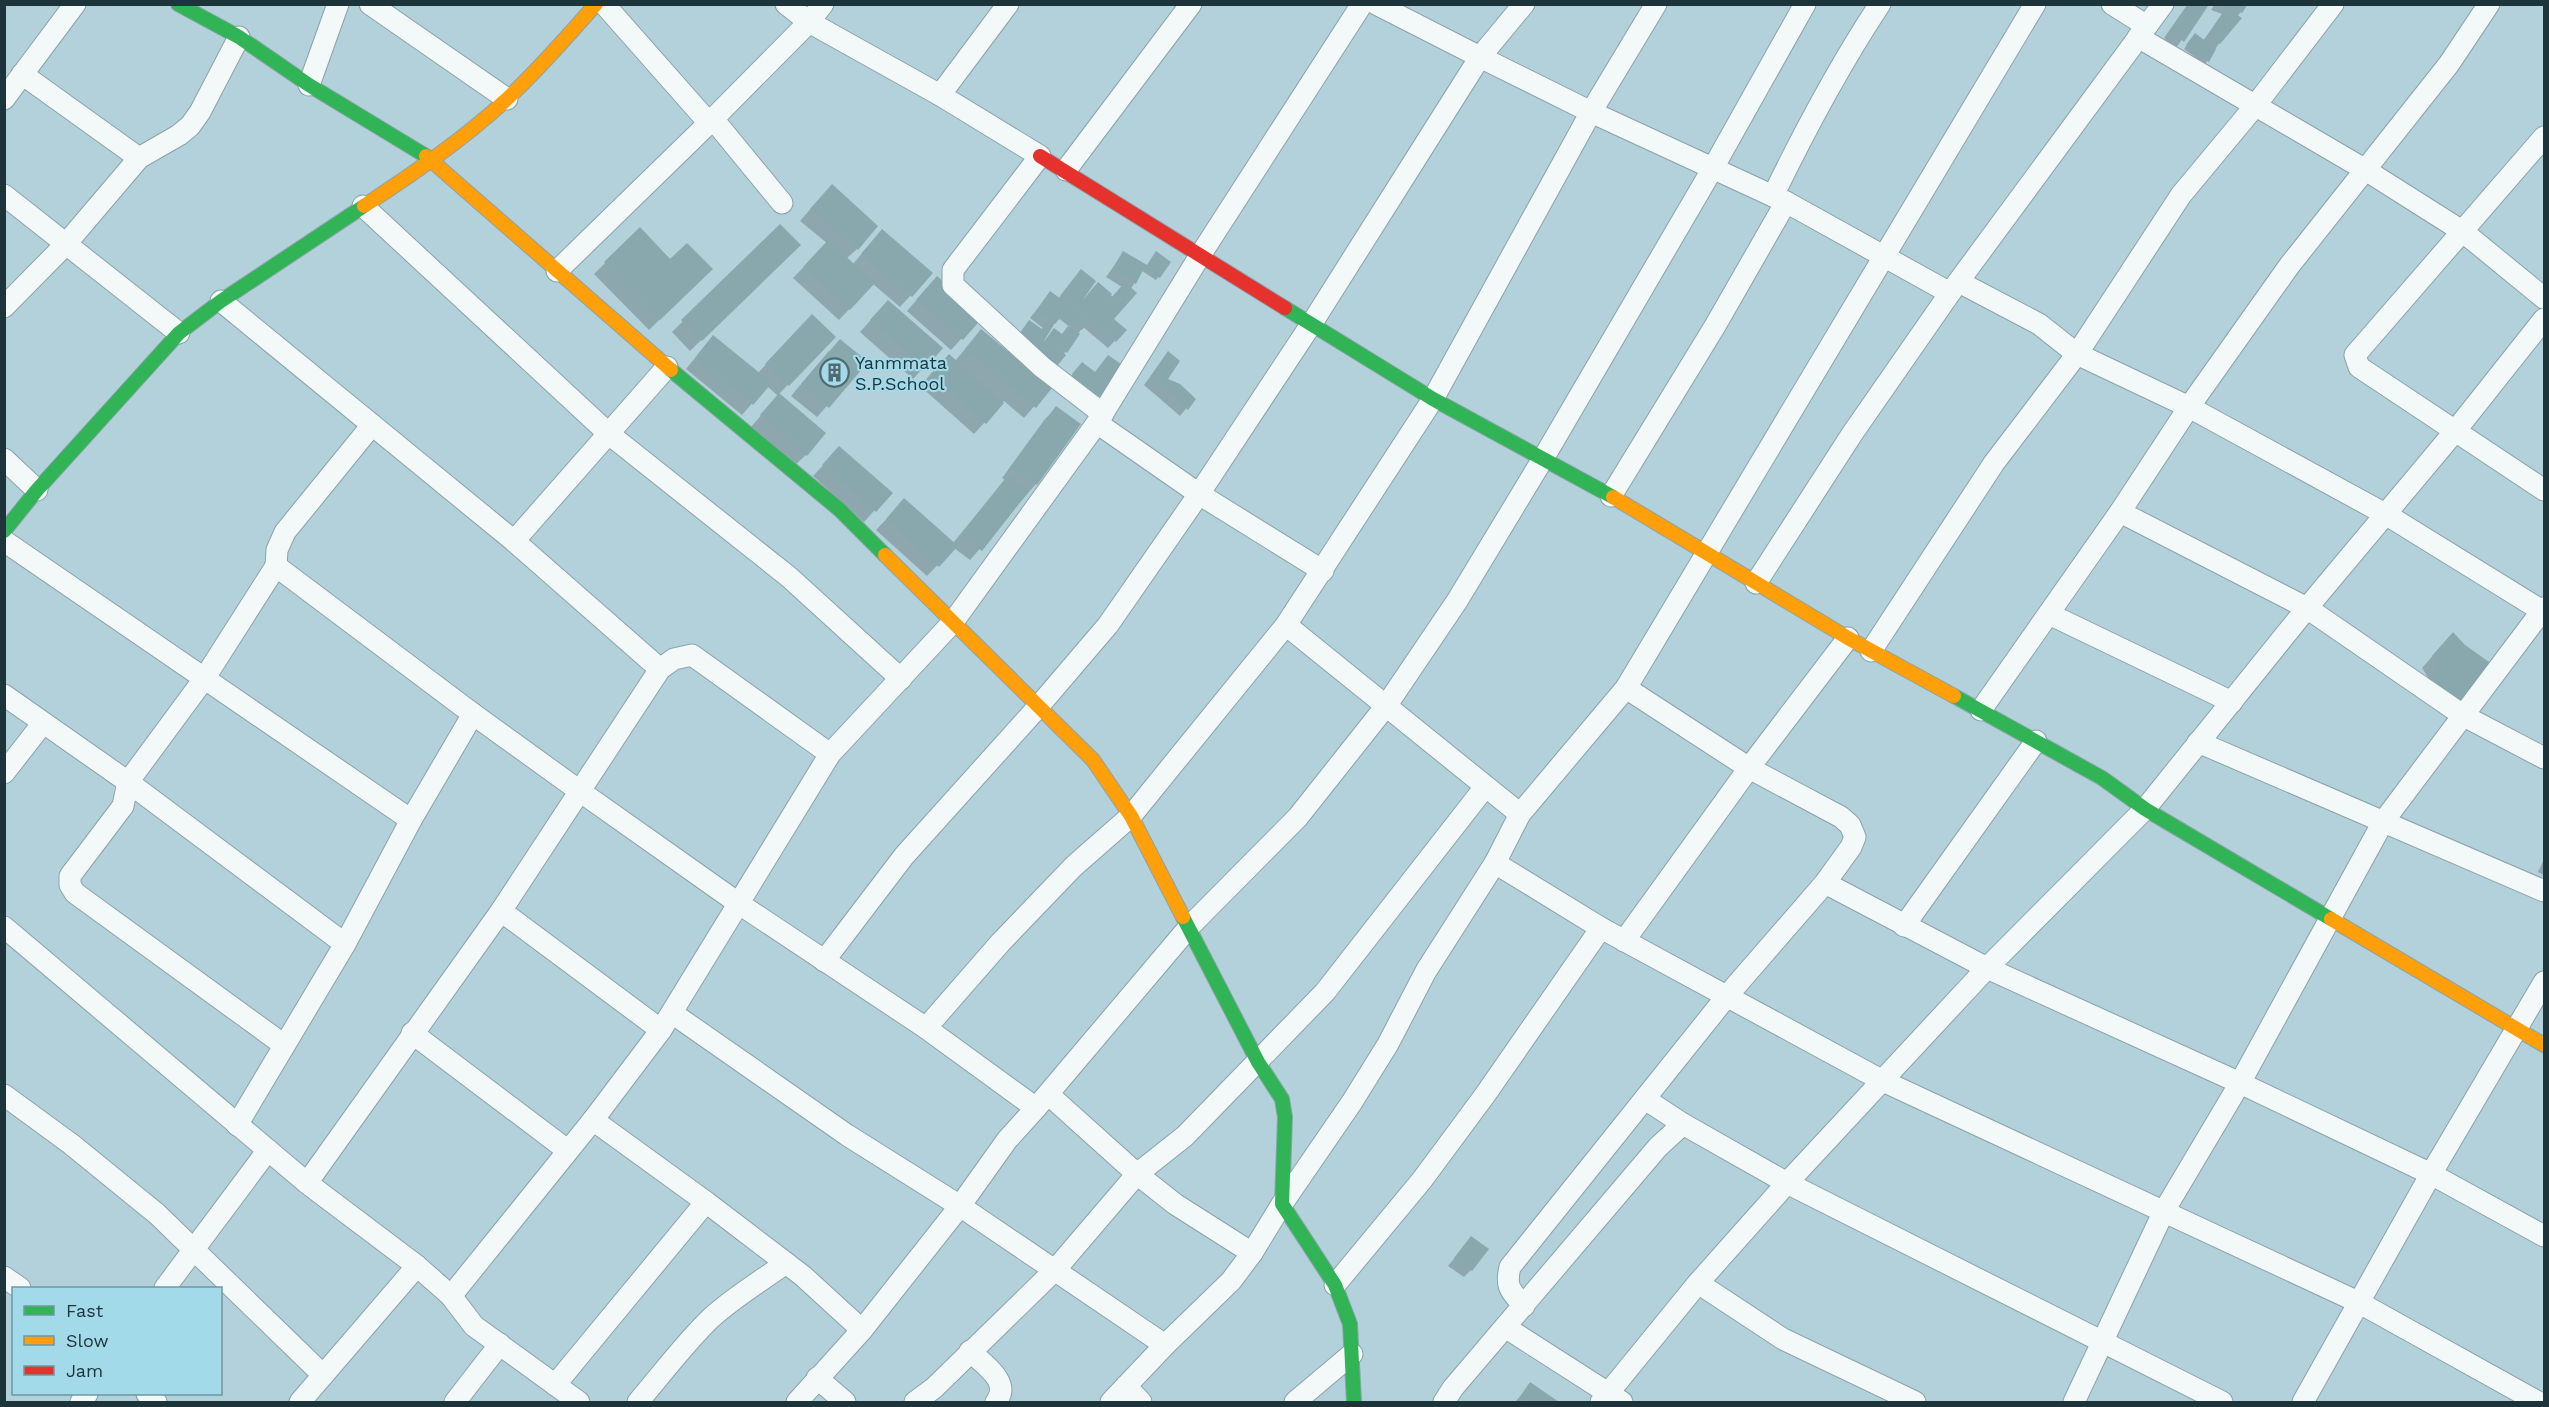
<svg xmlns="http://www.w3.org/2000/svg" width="2549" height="1407" viewBox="0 0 2549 1407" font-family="'Work Sans',sans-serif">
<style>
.shadow{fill:#0003;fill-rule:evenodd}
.building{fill:#88a8ad}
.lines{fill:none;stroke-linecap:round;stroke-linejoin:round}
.street-casing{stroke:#8aa3aa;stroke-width:23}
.fast-casing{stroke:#8aa3aa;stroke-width:16}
.slow-casing{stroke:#8aa3aa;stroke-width:16}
.jam-casing{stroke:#8aa3aa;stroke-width:16}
.street{stroke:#f3f8f9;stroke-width:21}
.fast{stroke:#30b455;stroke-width:14}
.slow{stroke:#ff9f0a;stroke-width:14}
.jam{stroke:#e5322d;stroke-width:14}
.labels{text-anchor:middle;stroke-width:4.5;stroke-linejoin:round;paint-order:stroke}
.poi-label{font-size:18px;fill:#1d343a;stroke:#a2daea;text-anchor:start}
</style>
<rect width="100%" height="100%" fill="#b2d1da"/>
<!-- shadow -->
<g class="shadow">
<path d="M2188,4L2205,6L2176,48L2164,38Z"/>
<path d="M2215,4H2246L2205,64L2184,49L2192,38L2203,41L2222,14L2211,10Z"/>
<path d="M821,197L857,249L846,259L852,265L872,242L931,273L900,307L873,284L839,320L793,278L827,243L800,221Z"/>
<path d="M780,226L799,245L690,351L672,332Z"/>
<path d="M640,229L671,260L711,269L649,330L594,274Z"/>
<path d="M1123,253L1146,266L1169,262L1156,280L1142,271L1112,319L1125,330L1108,348L1083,327L1056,365L1018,337L1026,325L1041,330L1043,328L1030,318L1050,293L1058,299L1074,278L1083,300L1098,284L1113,297L1122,287L1106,277ZM1058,318L1070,327L1062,336L1045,341L1044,340Z"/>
<path d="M927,288L982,316L951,350L907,311Z"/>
<path d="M878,312L941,349L913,379L860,332Z"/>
<path d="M801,327L834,337L779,394L806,455L795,465L751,427L778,396L767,386L742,415L686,369L703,348L758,373Z"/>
<path d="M971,342L1050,388L1024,418L1004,401L974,434L920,386L938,366L955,361Z"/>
<path d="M829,351L866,362L817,417L791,396Z"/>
<path d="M1168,353L1166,380L1194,399L1180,416L1144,385Z"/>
<path d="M1075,371L1094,373L1101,395L1094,402L1067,382Z"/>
<path d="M1056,408L1036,484L970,560L954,548L927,576L876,530L894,511L953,543L1005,480L1002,478L1045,419Z"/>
<path d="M829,459L890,493L864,522L813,476Z"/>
<path d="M2442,645L2462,703L2420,688L2429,679L2422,668Z"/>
<path d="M2544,859V875L2538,872Z"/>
<path d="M1471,1238V1270L1464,1277L1448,1266Z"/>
<path d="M1531,1384L1556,1402H1515Z"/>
</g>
<!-- building -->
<g class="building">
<path d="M2188,4L2208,6L2184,42L2170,30Z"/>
<path d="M2221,4H2248L2242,13Z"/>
<path d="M2226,8L2242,18L2220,44L2208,35Z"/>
<path d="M2195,33L2216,49L2209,62L2186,45Z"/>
<path d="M832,184L878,226L858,250L810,209Z"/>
<path d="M780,224L801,245L702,341L681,320Z"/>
<path d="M640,227L670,259L687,243L713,269L660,320L604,262Z"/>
<path d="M882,229L933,273L912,297L861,254Z"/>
<path d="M828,240L875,283L850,310L803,267Z"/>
<path d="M1123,251L1147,265L1156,251L1171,262L1160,278L1144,268L1136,284L1112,270Z"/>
<path d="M1081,269L1096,281L1082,301L1098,282L1112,294L1091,319L1061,295Z"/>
<path d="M937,276L984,316L963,340L916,300Z"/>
<path d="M1125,282L1137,293L1114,319L1127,330L1116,342L1091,321Z"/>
<path d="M1050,291L1090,320L1082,330L1062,316L1055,324L1036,311Z"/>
<path d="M888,300L943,348L925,369L870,320Z"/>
<path d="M812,314L836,337L789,386L765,364Z"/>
<path d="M1029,320L1042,329L1047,321L1053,326L1040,347L1020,333Z"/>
<path d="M1068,326L1080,334L1067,353L1055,345L1054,346L1066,355L1057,366L1037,351L1054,328L1062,334Z"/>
<path d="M981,329L1052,388L1036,408L965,349Z"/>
<path d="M713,335L772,383L753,405L695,358Z"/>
<path d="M840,339L868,362L829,408L801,384Z"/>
<path d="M1168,351L1180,361L1168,379L1180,384L1196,399L1188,410L1150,377Z"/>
<path d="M949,354L1004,403L986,424L930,375Z"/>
<path d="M1108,355L1124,366L1102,396L1072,374L1082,362L1095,372Z"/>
<path d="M779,393L826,433L807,456L760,415Z"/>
<path d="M1056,406L1081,424L1037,485L1011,467Z"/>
<path d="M839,446L893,493L876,512L822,465Z"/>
<path d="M1008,475L1029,491L982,551L961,534Z"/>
<path d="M904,498L958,546L939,567L886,519Z"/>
<path d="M2453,632L2465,645L2492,664L2463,704L2430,676L2439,667L2432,656Z"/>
<path d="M1471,1236L1489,1249L1472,1271L1454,1258Z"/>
<path d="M1530,1382L1559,1402H1525L1519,1398Z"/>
</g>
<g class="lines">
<defs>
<g id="street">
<path d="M370,4L507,99"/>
<path d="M604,4L709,123L809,22L940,95L1040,156L953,270V285L1042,367L1103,414"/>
<path d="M786,4L809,22L823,4"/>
<path d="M1376,4L1480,57L1524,4"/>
<path d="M2112,4L2147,26"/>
<path d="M2138,37L2364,169L2462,231L2544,298"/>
<path d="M22,74L139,158"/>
<path d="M309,85L338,4"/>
<path d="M940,95L1008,4"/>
<path d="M4,99L75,4"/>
<path d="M713,119L782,203"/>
<path d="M2544,137L2355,355L2359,367L2544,490"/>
<path d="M1066,170L1191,4"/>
<path d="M4,195L179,333"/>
<path d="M1773,196C1805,130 1839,66 1880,4"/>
<path d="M363,206L609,434L789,577L901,679"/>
<path d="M557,271L709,123"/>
<path d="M1959,282L2039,324L2077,354L2189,407L2387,515L2544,612"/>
<path d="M221,301L514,541L660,669"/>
<path d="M4,307L65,245L139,158L179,135L190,126L200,112L239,37"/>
<path d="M1097,423L1199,494L1323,571"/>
<path d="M4,459L37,490"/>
<path d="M1611,496L1715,326L1786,202"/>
<path d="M2120,512L2307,608L2464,716L2544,758"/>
<path d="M4,541L411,820"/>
<path d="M514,541L667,367"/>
<path d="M276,566L277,550L285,532L372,425"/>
<path d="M1756,583L1852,434L1950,293L2163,4"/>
<path d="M2049,614L2232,702"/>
<path d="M1286,625L1520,814"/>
<path d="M1871,651L1994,463L2077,354L2181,195L2255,106L2333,4"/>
<path d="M4,695L128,782L345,944"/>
<path d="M1981,710L2120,512L2189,407L2289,266L2449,64L2489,4"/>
<path d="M2198,742L2544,891"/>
<path d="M4,773L43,723"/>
<path d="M1495,863L1601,928L1883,1081L2358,1302L2538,1402"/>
<path d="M1825,883L1987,968L2240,1083L2431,1174L2544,1236"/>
<path d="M501,911L661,1030"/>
<path d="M1904,926L2036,741"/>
<path d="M4,927L307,1183L417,1266L451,1296L474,1326L579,1402"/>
<path d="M1624,941L1749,768L1848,638"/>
<path d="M824,961L904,856L1038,707L1108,625L1199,494L1312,323L1480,57L1591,112L1786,202L1950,293"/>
<path d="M672,1013L847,1135L960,1206L1165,1345"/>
<path d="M926,1028L1001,942L1074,866L1131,816L1286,625L1433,399L1591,112L1656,4"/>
<path d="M412,1033L567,1150"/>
<path d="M284,1045L75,893L70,885V876L123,806L128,782L204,679L276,566L473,714L581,792L738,903L926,1028L1036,1108"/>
<path d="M1048,1094L1137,1174L1175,1204L1252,1253"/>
<path d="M4,1095L71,1144L157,1214L322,1374"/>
<path d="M1645,1099L1683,1124L1787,1183L2222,1402"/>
<path d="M593,1120L706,1202L803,1276L862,1330"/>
<path d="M237,1125L345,944L411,820L473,714"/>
<path d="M307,1183L501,911L660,669L674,659L692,655L830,754"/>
<path d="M4,1277L20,1288"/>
<path d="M1698,1283L1783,1339L1915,1402"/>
<path d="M1335,1285L1422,1180L1485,1095L1601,928"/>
<path d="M165,1288L268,1150"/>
<path d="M451,1296L593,1120L661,1030L830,754L953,622L1097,423L1201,254L1362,4"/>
<path d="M1524,1306C1511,1291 1505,1288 1510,1267L1727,996L1825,883L1851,847L1855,837L1850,825L1841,817L1749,768L1626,688"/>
<path d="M1505,1327L1622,1402"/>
<path d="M970,1351C984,1365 1012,1382 996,1402"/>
<path d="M817,1378L845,1402"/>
<path d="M555,1385L706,1202"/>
<path d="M1126,1386L1141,1402"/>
<path d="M147,1394L156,1402"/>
<path d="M81,1402L87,1394"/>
<path d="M300,1402L417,1266"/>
<path d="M455,1402L500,1344"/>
<path d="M638,1402C662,1374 684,1344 711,1318C734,1297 761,1281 786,1263"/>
<path d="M797,1402L862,1330L960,1206L1007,1140L1036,1108L1190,926L1298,817L1386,706L1457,601L1544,457L1713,168L1805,4"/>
<path d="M915,1402L934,1388L1055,1270L1137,1174L1185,1136L1325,992L1485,787"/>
<path d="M1111,1402L1165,1345L1231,1281L1252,1253L1282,1204L1352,1102L1388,1044L1426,971L1495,863L1520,814L1626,688L2035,4"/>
<path d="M1295,1402L1352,1354"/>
<path d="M1444,1402L1453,1388L1658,1147L1683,1124"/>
<path d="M1601,1402L1698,1283L1787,1183L1987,968L2145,809L2307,608L2456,430L2544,319"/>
<path d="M2074,1402L2164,1211L2240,1083L2383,822L2544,608"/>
<path d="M2303,1402L2431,1174L2544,982"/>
</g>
<g id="fast">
<path d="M178,4L239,37L309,85L426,156"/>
<path d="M1285,308L1433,399L1613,497"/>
<path d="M671,370L840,510L885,555"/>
<path d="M4,531L37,490L179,333L221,301L364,206"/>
<path d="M1954,696L2102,778L2145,809L2331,919"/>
<path d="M1183,917L1258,1062L1282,1099L1285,1117L1282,1204L1335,1285L1350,1324L1354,1402"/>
</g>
<g id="slow">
<path d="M426,156L671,370"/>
<path d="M364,206C414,173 464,139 508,98C539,69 568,36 596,4"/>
<path d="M1613,497L1848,638L1954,696"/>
<path d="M885,555L1093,760L1131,816L1183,917"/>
<path d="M2331,919L2544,1045"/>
</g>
<path id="jam" d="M1040,156L1285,308"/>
</defs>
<!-- street casing -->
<use href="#street" class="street-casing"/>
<!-- fast casing -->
<use href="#fast" class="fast-casing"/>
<!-- slow casing -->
<use href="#slow" class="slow-casing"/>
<!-- jam casing -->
<use href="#jam" class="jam-casing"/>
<!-- street -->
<use href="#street" class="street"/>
<!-- fast -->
<use href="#fast" class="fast"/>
<!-- slow -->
<use href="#slow" class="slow"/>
<!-- jam -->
<use href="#jam" class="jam"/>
</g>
<!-- icons -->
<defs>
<symbol id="building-ring" viewBox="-11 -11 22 22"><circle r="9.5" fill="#a2daea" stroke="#516b72" stroke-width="1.5"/><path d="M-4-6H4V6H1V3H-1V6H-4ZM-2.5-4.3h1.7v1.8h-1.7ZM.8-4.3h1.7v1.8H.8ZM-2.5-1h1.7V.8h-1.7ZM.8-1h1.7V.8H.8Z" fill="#516b72"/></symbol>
</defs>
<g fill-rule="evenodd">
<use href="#building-ring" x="818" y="356" width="33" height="33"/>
</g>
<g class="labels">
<!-- poi labels -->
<g class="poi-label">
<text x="855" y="369">Yanmmata<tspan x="855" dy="21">S.P.School</tspan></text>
</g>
</g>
<!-- border -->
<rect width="2549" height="1407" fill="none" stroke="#1d343a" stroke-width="12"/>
<!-- legend -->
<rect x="12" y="1287" width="210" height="108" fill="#a2daea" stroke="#6d98a4" stroke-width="1.5"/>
<rect x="24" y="1306" width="30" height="9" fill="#30b455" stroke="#6d98a4" stroke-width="1.5"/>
<text x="66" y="1317" font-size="18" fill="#1d343a">Fast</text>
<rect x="24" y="1336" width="30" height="9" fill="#ff9f0a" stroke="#6d98a4" stroke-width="1.5"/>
<text x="66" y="1347" font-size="18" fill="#1d343a">Slow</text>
<rect x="24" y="1366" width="30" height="9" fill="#e5322d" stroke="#6d98a4" stroke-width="1.5"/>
<text x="66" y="1377" font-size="18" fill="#1d343a">Jam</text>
</svg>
